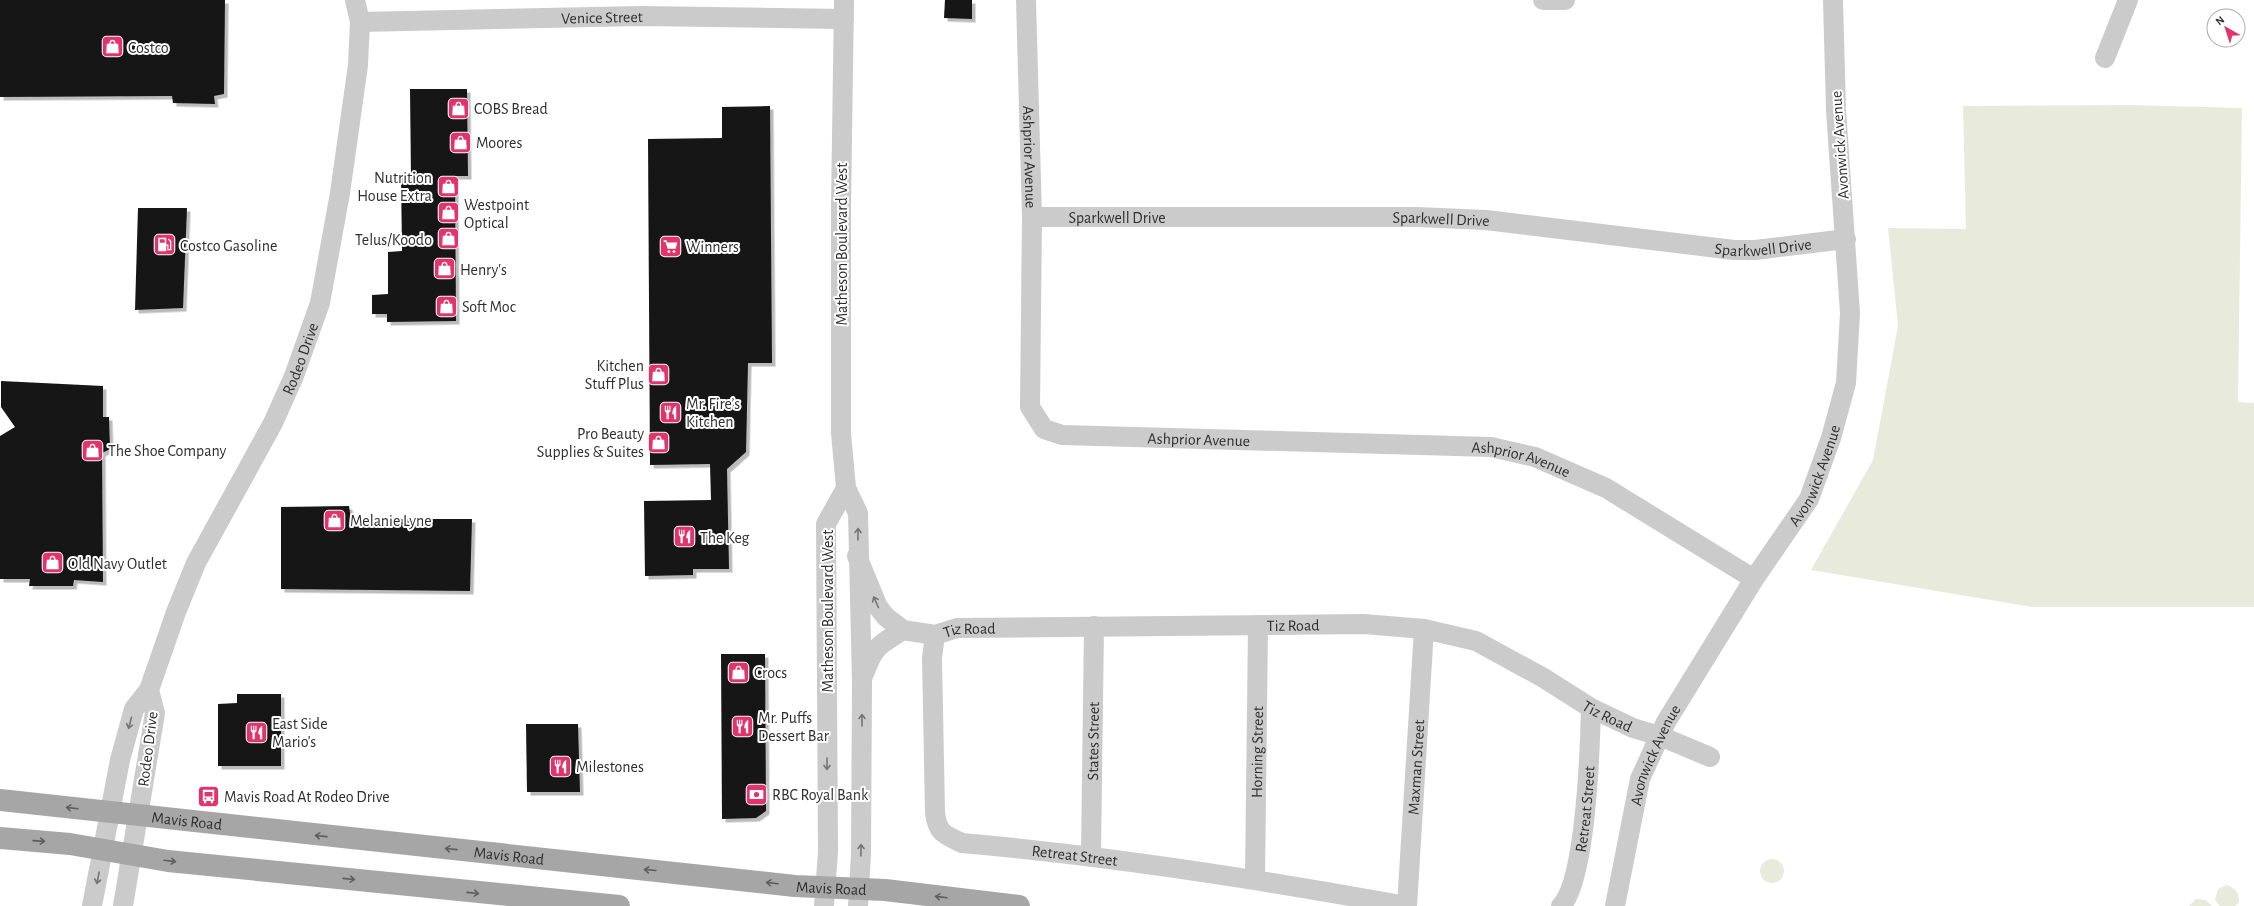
<svg xmlns="http://www.w3.org/2000/svg" width="2254" height="906" viewBox="0 0 2254 906" font-family="'Alegreya Sans',sans-serif">
<style>
.green{fill:#e8ebdc}
.building{fill:#151515;filter:url(#shadow)}
.lines{fill:none;stroke-linecap:round;stroke-linejoin:round}
.minor{stroke:#cbcbcb;stroke-width:20}
.major{stroke:#a6a6a6;stroke-width:22}
.oneway{stroke:#757575}
.oneway2{stroke:#5e5e5e}
.labels{text-anchor:middle;stroke-width:4;stroke-linejoin:round;paint-order:stroke}
.street-label{font-size:16px;fill:#2e2e2e;stroke:#fff}
.poi-label{font-size:16px;fill:#2e2e2e;stroke:#fff;text-anchor:start}
</style>
<defs>
<filter id="shadow"><feDropShadow dx="3.5" dy="3.5" stdDeviation="0" flood-color="#0004"/></filter>
</defs>
<rect width="100%" height="100%" fill="#fff"/>
<!-- green -->
<g class="green">
<path d="M2132,105L2242,108L2238,402L2254,403V607H2032L1811,570L1873,460L1898,326L1888,228L1966,229L1963,106Z"/>
<circle cx="1772" cy="871" r="12"/>
<path d="M2227,885C2236,889 2239,892 2239,902L2235,906H2220L2215,900L2218,889Z"/>
<path d="M2196,899L2206,900L2212,906H2189Z"/>
</g>
<!-- building -->
<g class="building">
<path d="M0,0H225L224,94L214,96L215,104L173,103L172,96L0,97Z"/>
<path d="M945,0H972V19L944,18Z"/>
<path d="M410,89H467L468,176H455L456,321L387,322V314H372V295L388,294V252L402,251L401,178H411Z"/>
<path d="M770,106L772,363H748L746,452L727,469L729,569H693V575L645,576L644,501L711,500L710,464L650,465L648,139L722,138V107Z"/>
<path d="M138,208H187L183,308L135,310Z"/>
<path d="M1,381L103,386V417H109L110,449L102,453L103,582L74,580L73,586H29L30,579H0V436L15,427L1,407Z"/>
<path d="M349,506L351,519H472L470,591L281,589V507Z"/>
<path d="M721,654H765L766,811L756,818L722,819Z"/>
<path d="M237,694H281V766H218V704L237,703Z"/>
<path d="M526,724H578L580,792H527Z"/>
</g>
<g class="lines">
<!-- minor -->
<g class="minor">
<path d="M844,0L841,207V433L846,488L858,513L862,683L861,854L858,906"/>
<path id="s1" d="M1026,0L1032,217L1030,407L1044,429L1062,435L1491,447L1535,457L1606,488L1754,579"/>
<path d="M1543,0H1565"/>
<path id="s2" d="M360,22L641,16L844,19"/>
<path d="M2105,58L2128,0"/>
<path id="s3" d="M1032,217H1417L1486,220L1734,250H1755L1846,239"/>
<path id="s4" d="M857,556L878,607L886,617L903,630L935,635L957,628L1364,624L1424,629L1476,641L1542,677L1591,708L1633,728L1660,736L1710,757"/>
<path id="s5" d="M935,635L932,658L935,813C938,834 944,834 962,843C1111,856 1258,879 1406,906"/>
<path d="M864,674C874,646 879,645 903,630"/>
<path id="s6" d="M1091,855L1094,626"/>
<path id="s7" d="M1255,878L1258,625"/>
<path id="s8" d="M92,906L120,760L134,709L149,690L176,612L196,563L273,423L294,376L320,303L340,193L358,65L360,22L355,0"/>
<path d="M123,906L155,713L149,690"/>
<path d="M824,906L828,852L826,524L846,488"/>
<path id="s9" d="M1407,906L1424,629"/>
<path id="s10" d="M1561,906C1586,880 1590,748 1591,708"/>
<path id="s11" d="M1615,906L1640,779L1666,722L1754,579L1809,499L1831,438L1846,383L1850,313L1836,110L1833,0"/>
</g>
<!-- major -->
<g class="major">
<path id="s12" d="M0,800L795,886L885,890L1019,906"/>
<path d="M0,838L70,844L168,861L619,906"/>
</g>
</g>
<!-- one-way arrows -->
<defs><path id="oneway-shaft" d="M-6 0H5M1.5-3L5.5 0L1.5 3" fill="none" stroke-width="1.6" stroke-linecap="round" stroke-linejoin="round"/></defs>
<g class="oneway">
<use href="#oneway-shaft" transform="translate(858 534) rotate(-89)"/>
<use href="#oneway-shaft" transform="translate(876 602) rotate(-114)"/>
<use href="#oneway-shaft" transform="translate(862 720) rotate(-90)"/>
<use href="#oneway-shaft" transform="translate(130 723) rotate(105)"/>
<use href="#oneway-shaft" transform="translate(827 764) rotate(90)"/>
<use href="#oneway-shaft" transform="translate(861 850) rotate(-89)"/>
<use href="#oneway-shaft" transform="translate(98 878) rotate(101)"/>
</g>
<g class="oneway2">
<use href="#oneway-shaft" transform="translate(72 808) rotate(-173)"/>
<use href="#oneway-shaft" transform="translate(321 836) rotate(-174)"/>
<use href="#oneway-shaft" transform="translate(39 841) rotate(4)"/>
<use href="#oneway-shaft" transform="translate(451 849) rotate(-174)"/>
<use href="#oneway-shaft" transform="translate(170 861) rotate(7)"/>
<use href="#oneway-shaft" transform="translate(650 870) rotate(-175)"/>
<use href="#oneway-shaft" transform="translate(349 879) rotate(6)"/>
<use href="#oneway-shaft" transform="translate(772 883) rotate(-173)"/>
<use href="#oneway-shaft" transform="translate(473 893) rotate(6)"/>
<use href="#oneway-shaft" transform="translate(941 897) rotate(-173)"/>
</g>
<!-- icons -->
<defs>
<symbol id="shop-square" viewBox="-11 -11 22 22"><rect x="-9" y="-9" width="18" height="18" rx="4" fill="#e3326c" stroke="#fff"/><path d="M-5-2.5h2.3a2.7 3.5 0 0 1 5.4 0H5L5.5 6h-11ZM-1.5-2.5h3a1.5 2.3 0 0 0-3 0Z" fill="#fff"/></symbol>
<symbol id="fuel-square" viewBox="-11 -11 22 22"><rect x="-9" y="-9" width="18" height="18" rx="4" fill="#e3326c" stroke="#fff"/><path d="M-5.5-6h7V0h2V4h1.3V-2.5L3-4.5l.8-.8L6-3V5H2.5V1h-1V6h-7ZM-4.2-4.7v3.2H.2V-4.7Z" fill="#fff"/></symbol>
<symbol id="supermarket-square" viewBox="-11 -11 22 22"><rect x="-9" y="-9" width="18" height="18" rx="4" fill="#e3326c" stroke="#fff"/><path d="M-6-5.5h2.5l.6 2H6L4.5 2H-2.5L-4.4-4H-6ZM-1.5 3.2a1.3 1.3 0 1 0 .1 0ZM3 3.2a1.3 1.3 0 1 0 .1 0Z" fill="#fff"/></symbol>
<symbol id="restaurant-square" viewBox="-11 -11 22 22"><rect x="-9" y="-9" width="18" height="18" rx="4" fill="#e3326c" stroke="#fff"/><path d="M-5-6h1v4h1v-4h1v4h1v-4h1v5L-1.5 .5V6h-2V.5L-5-1ZM5-6V6H3V1.5H1.5Q1.5-4 5-6Z" fill="#fff"/></symbol>
<symbol id="bank-square" viewBox="-11 -11 22 22"><rect x="-9" y="-9" width="18" height="18" rx="4" fill="#e3326c" stroke="#fff"/><path d="M-6-4H6V4H-6ZM0-2.3a2.3 2.3 0 1 0 0 4.6a2.3 2.3 0 1 0 0-4.6Z" fill="#fff"/></symbol>
<symbol id="bus-square" viewBox="-11 -11 22 22"><rect x="-9" y="-9" width="18" height="18" rx="4" fill="#e3326c" stroke="#fff"/><path d="M-5-6H5V4H4V6H2V4H-2V6H-4V4H-5ZM-3.5-4V0h7V-4ZM-3.5 1.2v1.5H-2V1.2ZM2 1.2v1.5H3.5V1.2Z" fill="#fff"/></symbol>
</defs>
<g fill-rule="evenodd">
<use href="#shop-square" x="100" y="34" width="25" height="25"/>
<use href="#shop-square" x="446" y="96" width="25" height="25"/>
<use href="#shop-square" x="448" y="130" width="25" height="25"/>
<use href="#shop-square" x="436" y="174" width="25" height="25"/>
<use href="#shop-square" x="436" y="200" width="25" height="25"/>
<use href="#shop-square" x="436" y="226" width="25" height="25"/>
<use href="#fuel-square" x="152" y="232" width="25" height="25"/>
<use href="#supermarket-square" x="658" y="234" width="25" height="25"/>
<use href="#shop-square" x="432" y="256" width="25" height="25"/>
<use href="#shop-square" x="434" y="294" width="25" height="25"/>
<use href="#shop-square" x="646" y="362" width="25" height="25"/>
<use href="#restaurant-square" x="658" y="400" width="25" height="25"/>
<use href="#shop-square" x="646" y="430" width="25" height="25"/>
<use href="#shop-square" x="80" y="438" width="25" height="25"/>
<use href="#shop-square" x="322" y="508" width="25" height="25"/>
<use href="#restaurant-square" x="672" y="524" width="25" height="25"/>
<use href="#shop-square" x="40" y="550" width="25" height="25"/>
<use href="#shop-square" x="726" y="660" width="25" height="25"/>
<use href="#restaurant-square" x="730" y="714" width="25" height="25"/>
<use href="#restaurant-square" x="244" y="720" width="25" height="25"/>
<use href="#restaurant-square" x="548" y="754" width="25" height="25"/>
<use href="#bank-square" x="744" y="782" width="25" height="25"/>
<use href="#bus-square" x="196" y="784" width="25" height="25"/>
</g>
<g class="labels">
<!-- street labels -->
<g class="street-label">
<text dy="6" stroke="none"><textPath href="#s2" startOffset="242">Venice Street</textPath></text>
<text transform="translate(1839 145) rotate(-94)" y="6">Avonwick Avenue</text>
<text dy="6" stroke="none"><textPath href="#s1" startOffset="157">Ashprior Avenue</textPath></text>
<text dy="6" stroke="none"><textPath href="#s3" startOffset="85">Sparkwell Drive</textPath></text>
<text dy="6" stroke="none"><textPath href="#s3" startOffset="409">Sparkwell Drive</textPath></text>
<text transform="translate(841 244) rotate(-90)" y="6">Matheson Boulevard West</text>
<text dy="6" stroke="none"><textPath href="#s3" startOffset="733">Sparkwell Drive</textPath></text>
<text dy="6" stroke="none"><textPath href="#s8" startOffset="591">Rodeo Drive</textPath></text>
<text dy="6" stroke="none"><textPath href="#s1" startOffset="589">Ashprior Avenue</textPath></text>
<text dy="6" stroke="none"><textPath href="#s1" startOffset="913">Ashprior Avenue</textPath></text>
<text dy="6" stroke="none"><textPath href="#s11" startOffset="481">Avonwick Avenue</textPath></text>
<text transform="translate(827 611) rotate(-90)" y="6">Matheson Boulevard West</text>
<text dy="6" stroke="none"><textPath href="#s4" startOffset="481">Tiz Road</textPath></text>
<text dy="6" stroke="none"><textPath href="#s4" startOffset="157">Tiz Road</textPath></text>
<text dy="6" stroke="none"><textPath href="#s4" startOffset="817">Tiz Road</textPath></text>
<text dy="6" stroke="none"><textPath href="#s6" startOffset="114">States Street</textPath></text>
<text transform="translate(147 749) rotate(-83)" y="6">Rodeo Drive</text>
<text dy="6" stroke="none"><textPath href="#s7" startOffset="126">Horning Street</textPath></text>
<text dy="6" stroke="none"><textPath href="#s11" startOffset="157">Avonwick Avenue</textPath></text>
<text dy="6" stroke="none"><textPath href="#s9" startOffset="139">Maxman Street</textPath></text>
<text dy="6" stroke="none"><textPath href="#s10" startOffset="101">Retreat Street</textPath></text>
<text dy="6" stroke="none"><textPath href="#s12" startOffset="188">Mavis Road</textPath></text>
<text dy="6" stroke="none"><textPath href="#s12" startOffset="512">Mavis Road</textPath></text>
<text dy="6" stroke="none"><textPath href="#s5" startOffset="335">Retreat Street</textPath></text>
<text dy="6" stroke="none"><textPath href="#s12" startOffset="836">Mavis Road</textPath></text>
</g>
<!-- poi labels -->
<g class="poi-label">
<text x="128" y="53">Costco</text>
<text x="474" y="114">COBS Bread</text>
<text x="476" y="148">Moores</text>
<text x="432" y="183" text-anchor="end">Nutrition<tspan x="432" dy="18">House Extra</tspan></text>
<text x="464" y="210">Westpoint<tspan x="464" dy="18">Optical</tspan></text>
<text x="432" y="245" text-anchor="end">Telus/Koodo</text>
<text x="180" y="251">Costco Gasoline</text>
<text x="686" y="252">Winners</text>
<text x="460" y="275">Henry's</text>
<text x="462" y="312">Soft Moc</text>
<text x="644" y="371" text-anchor="end">Kitchen<tspan x="644" dy="18">Stuff Plus</tspan></text>
<text x="686" y="409">Mr. Fire’s<tspan x="686" dy="18">Kitchen</tspan></text>
<text x="644" y="439" text-anchor="end">Pro Beauty<tspan x="644" dy="18">Supplies &amp; Suites</tspan></text>
<text x="108" y="456">The Shoe Company</text>
<text x="350" y="526">Melanie Lyne</text>
<text x="700" y="543">The Keg</text>
<text x="68" y="569">Old Navy Outlet</text>
<text x="754" y="678">Crocs</text>
<text x="758" y="723">Mr. Puffs<tspan x="758" dy="18">Dessert Bar</tspan></text>
<text x="272" y="729">East Side<tspan x="272" dy="18">Mario's</tspan></text>
<text x="576" y="772">Milestones</text>
<text x="772" y="800">RBC Royal Bank</text>
<text x="224" y="802">Mavis Road At Rodeo Drive</text>
</g>
</g>
<!-- north arrow -->
<g transform="translate(2226 28) rotate(321)"><circle r="19" fill="#ffffff" stroke="#ababab"/>
<path d="M0-3L7 15L0 10L-7 15Z" fill="#e3326c"/>
<text y="-6" font-size="11" font-weight="bold" text-anchor="middle" fill="#2e2e2e">N</text>
</g>
</svg>
